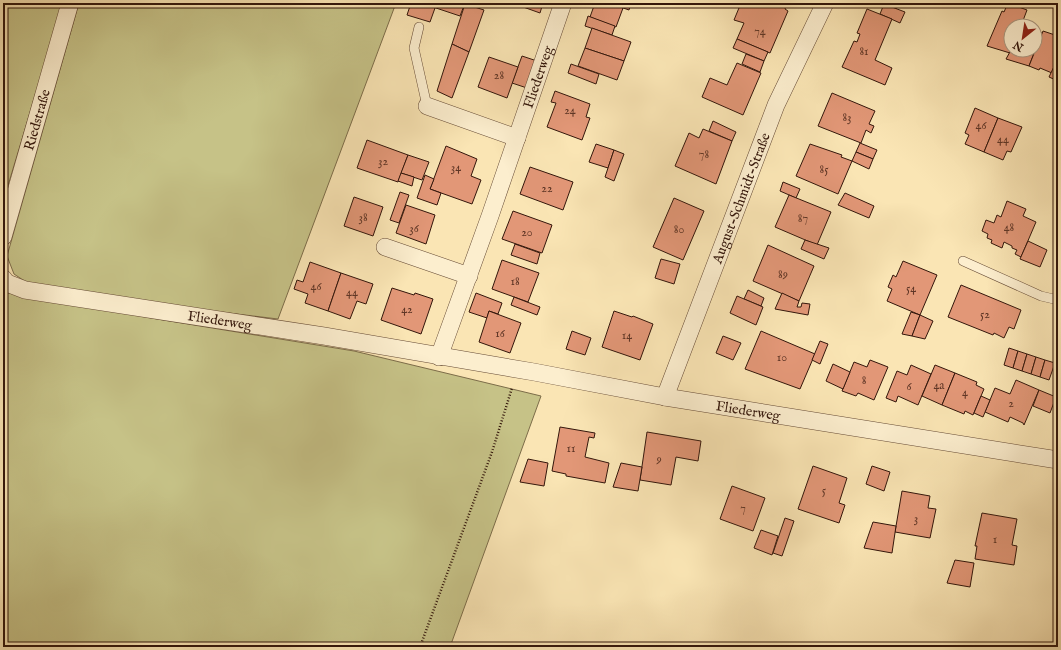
<svg xmlns="http://www.w3.org/2000/svg" width="1061" height="650" viewBox="0 0 1061 650" font-family="'IM FELL English',serif">
<style>
.green{fill:#c6c287;stroke:#7c6c49}
.building{fill:#e29777;stroke:#33160b}
.lines{fill:none;stroke-linecap:round;stroke-linejoin:round}
.lane-casing{stroke:#654a35;stroke-width:10}
.street-casing{stroke:#654a35;stroke-width:18}
.path{stroke:#33160b;stroke-width:2.5;stroke-dasharray:1 2;stroke-linecap:butt}
.lane{stroke:#fceece;stroke-width:9}
.street{stroke:#fceece;stroke-width:17}
.labels{text-anchor:middle;stroke-width:3;stroke-linejoin:round;paint-order:stroke}
.number-label{font-size:12px;fill:#5f3626}
.street-label{font-size:14px;fill:#33160b;stroke:#fceece}
</style>
<rect width="100%" height="100%" fill="#fae5b4"/>
<filter id="stains"><feTurbulence type="fractalNoise" baseFrequency=".005" numOctaves="4"/><feColorMatrix values="0 0 0 0 .2 0 0 0 0 .09 0 0 0 0 .02 0 0 0 .5 -.17"/></filter>
<radialGradient id="worn" r=".72"><stop offset=".6" stop-color="#630" stop-opacity="0"/><stop offset="1" stop-color="#630" stop-opacity=".3"/></radialGradient>
<!-- green -->
<g class="green">
<path d="M3,3H63L3,202Z"/>
<path d="M79,3H396L278,319L171,306L29,284L14,274L7,256Z"/>
<path d="M3,292L163,320L354,351L541,396L450,647H3Z"/>
</g>
<!-- building -->
<g class="building">
<path d="M411,3H421L435,8L430,22L407,15Z"/>
<path d="M421,3H465L460,16Z"/>
<path d="M512,3H543L540,13Z"/>
<path d="M595,3H609L623,8L616,27L590,17Z"/>
<path d="M609,3H631L629,10Z"/>
<path d="M741,3H746L751,7L752,3H787L785,9L788,11L770,53L737,39L744,23L734,20Z"/>
<path d="M883,3H899L896,9Z"/>
<path d="M1008,3L1027,10L1021,26H1011L1010,53L987,46L1002,11L1004,12Z"/>
<path d="M465,4L484,10L469,52L452,44Z"/>
<path d="M884,4L905,12L900,23L880,14Z"/>
<path d="M867,9L892,19L875,60L892,68L885,85L842,67L854,41L857,42L860,34L857,33Z"/>
<path d="M588,16L615,26L612,35L585,26Z"/>
<path d="M592,28L631,42L624,61L585,48Z"/>
<path d="M1035,30L1042,33L1029,66L1006,59L1011,50H1035Z"/>
<path d="M1043,31L1058,36V58L1052,73L1040,68L1039,70L1029,66Z"/>
<path d="M737,39L768,52L764,61L733,48Z"/>
<path d="M452,44L469,52L452,98L437,91Z"/>
<path d="M585,48L624,61L617,80L578,66Z"/>
<path d="M746,54L764,61L760,72L742,64Z"/>
<path d="M522,56L540,62L530,89L512,83Z"/>
<path d="M489,57L518,67L507,98L478,87Z"/>
<path d="M1058,58V81L1049,77Z"/>
<path d="M737,63L761,73L743,115L702,97L710,78L727,85Z"/>
<path d="M571,64L599,74L596,84L568,73Z"/>
<path d="M555,91L590,104L586,117L590,118L582,140L547,127L556,103L551,102Z"/>
<path d="M832,93L875,111L869,124L874,126L871,133L866,130L861,143L818,126Z"/>
<path d="M975,108L998,118L984,152L965,144L969,135L965,133Z"/>
<path d="M998,118L1022,127L1011,152L1007,151L1003,160L984,152Z"/>
<path d="M713,121L736,132L732,141L709,131Z"/>
<path d="M703,129L732,141L716,184L675,166L689,133L699,138Z"/>
<path d="M367,140L408,155L398,182L357,168Z"/>
<path d="M860,143L877,150L873,159L856,152Z"/>
<path d="M596,144L614,150L608,168L589,162Z"/>
<path d="M810,144L842,155L841,157L852,161L838,194L796,176Z"/>
<path d="M446,146L477,159L471,176L481,180L472,204L430,189Z"/>
<path d="M614,150L624,154L614,181L605,177Z"/>
<path d="M856,152L873,159L869,169L852,161Z"/>
<path d="M408,155L429,162L422,180L401,173Z"/>
<path d="M530,167L573,182L563,210L520,194Z"/>
<path d="M401,173L414,177L412,186L398,181Z"/>
<path d="M425,175L434,179L430,189L441,193L437,205L417,198Z"/>
<path d="M783,182L800,189L796,198L780,191Z"/>
<path d="M400,192L409,195L399,223L390,220Z"/>
<path d="M845,193L874,206L869,218L838,205Z"/>
<path d="M789,195L831,212L817,245L775,227Z"/>
<path d="M354,197L383,207L373,236L344,226Z"/>
<path d="M674,198L704,211L683,260L653,247Z"/>
<path d="M1007,201L1026,209L1023,216L1036,222L1021,257L1015,254L1017,250L1012,248V246L1004,242L1002,248L991,243L992,240L987,238L988,234L982,231L986,220L994,223L997,215L1001,217Z"/>
<path d="M406,205L435,215L426,244L396,233Z"/>
<path d="M513,211L552,225L542,253L502,239Z"/>
<path d="M805,240L829,248L824,259L801,249Z"/>
<path d="M1028,241L1047,250L1040,267L1020,259Z"/>
<path d="M515,244L540,253L537,264L511,255Z"/>
<path d="M768,245L814,266L799,301L753,281Z"/>
<path d="M661,259L680,264L674,284L655,278Z"/>
<path d="M502,260L539,273L528,302L492,289Z"/>
<path d="M903,261L937,275L920,315L887,301L892,289L888,287L893,275L896,277Z"/>
<path d="M310,262L341,273L328,311L305,303L308,294L294,289L297,280L303,282Z"/>
<path d="M341,273L373,284L366,304L357,301L350,319L328,311Z"/>
<path d="M961,285L1021,310L1014,329L1009,327L1004,338L994,333L993,335L948,317Z"/>
<path d="M392,288L414,295L415,293L433,299L421,334L381,320Z"/>
<path d="M748,290L764,298L761,306L744,299Z"/>
<path d="M476,293L502,303L498,314L489,311L487,318L469,312Z"/>
<path d="M782,293L799,301L797,307H801L802,303L810,304L808,315L775,309Z"/>
<path d="M737,296L763,307L756,325L730,313Z"/>
<path d="M514,297L540,307L537,315L511,305Z"/>
<path d="M489,311L521,323L510,353L479,342Z"/>
<path d="M614,311L632,317L633,316L653,324L640,360L602,347Z"/>
<path d="M911,312L920,315L912,336L902,334Z"/>
<path d="M920,315L933,321L925,339L912,336Z"/>
<path d="M572,331L591,338L585,355L566,349Z"/>
<path d="M761,331L815,354L800,389L745,369Z"/>
<path d="M723,336L741,343L733,360L716,353Z"/>
<path d="M820,341L828,344L820,364L812,360Z"/>
<path d="M1009,348L1018,351L1013,368L1004,365Z"/>
<path d="M1018,351L1027,354L1022,371L1013,368Z"/>
<path d="M1027,354L1036,357L1031,374L1022,371Z"/>
<path d="M1036,357L1045,360L1040,377L1031,374Z"/>
<path d="M870,360L888,367L874,400L858,393L856,396L842,391L854,362L867,367Z"/>
<path d="M1045,360L1055,363L1049,380L1040,377Z"/>
<path d="M833,364L850,372L843,389L826,381Z"/>
<path d="M911,365L931,374L918,405L898,396L896,402L886,398L897,371L907,375Z"/>
<path d="M935,365L955,373L942,405L922,396Z"/>
<path d="M955,373L977,382L976,385L984,389L973,415L965,411L964,414L942,405Z"/>
<path d="M1016,380L1039,390L1024,425L1023,423L1010,417L1008,422L985,412L995,388L1010,394Z"/>
<path d="M1039,390L1056,397L1050,413L1033,406Z"/>
<path d="M981,396L990,400L983,417L974,413Z"/>
<path d="M560,427L595,433L594,438L589,437L585,457L609,463L605,483L566,476V474L552,471Z"/>
<path d="M647,432L701,441L698,461L676,457L671,485L640,480Z"/>
<path d="M528,459L548,463L544,486L520,482Z"/>
<path d="M621,463L642,467L638,491L613,487Z"/>
<path d="M813,466L847,478L839,503L845,505L839,523L798,509Z"/>
<path d="M872,466L890,472L884,491L866,484Z"/>
<path d="M732,486L765,498L753,531L720,519Z"/>
<path d="M902,491L930,496L928,508L936,509L930,538L895,532Z"/>
<path d="M982,513L1017,519L1012,545L1017,546L1014,565L975,559L977,546H975Z"/>
<path d="M785,518L794,521L782,556L773,553Z"/>
<path d="M873,522L896,526L892,553L864,548Z"/>
<path d="M761,530L778,536L772,555L754,548Z"/>
<path d="M955,560L974,563L970,587L947,583Z"/>
</g>
<g class="lines">
<defs>
<g id="lane">
<path d="M419,27L414,48L427,106"/>
<path d="M963,261L1041,296L1058,300"/>
</g>
<g id="street">
<path d="M427,106L517,138"/>
<path id="s1" d="M3,237L70,3"/>
<path d="M385,247L469,276"/>
<path id="s2" d="M3,278L7,283L25,290L324,336L534,372L665,397L1058,460"/>
<path id="s3" d="M439,357L490,216L563,3"/>
<path id="s4" d="M665,397L776,105L825,3"/>
</g>
</defs>
<!-- lane casing -->
<use href="#lane" class="lane-casing"/>
<!-- street casing -->
<use href="#street" class="street-casing"/>
<!-- path -->
<path class="path" d="M420,647L492,452L512,388"/>
<!-- lane -->
<use href="#lane" class="lane"/>
<!-- street -->
<use href="#street" class="street"/>
</g>
<g class="labels">
<!-- number labels -->
<g class="number-label">
<text x="760" y="35">74</text>
<text x="864" y="55">81</text>
<text x="499" y="79">28</text>
<text x="570" y="114">24</text>
<text x="847" y="121">83</text>
<text x="981" y="129">46</text>
<text x="1003" y="143">44</text>
<text x="704" y="158">78</text>
<text x="383" y="165">32</text>
<text x="456" y="171">34</text>
<text x="824" y="173">85</text>
<text x="547" y="192">22</text>
<text x="363" y="221">38</text>
<text x="803" y="222">87</text>
<text x="1009" y="231">48</text>
<text x="414" y="232">36</text>
<text x="679" y="233">80</text>
<text x="527" y="236">20</text>
<text x="783" y="278">89</text>
<text x="515" y="285">18</text>
<text x="316" y="290">46</text>
<text x="911" y="292">54</text>
<text x="352" y="296">44</text>
<text x="407" y="313">42</text>
<text x="985" y="318">52</text>
<text x="500" y="337">16</text>
<text x="627" y="339">14</text>
<text x="782" y="361">10</text>
<text x="864" y="384">8</text>
<text x="939" y="389">4a</text>
<text x="909" y="390">6</text>
<text x="965" y="396">4</text>
<text x="1011" y="407">2</text>
<text x="571" y="452">11</text>
<text x="659" y="463">9</text>
<text x="824" y="494">5</text>
<text x="743" y="512">7</text>
<text x="916" y="522">3</text>
<text x="995" y="543">1</text>
</g>
<!-- street labels -->
<g class="street-label">
<text dy="5" stroke="none"><textPath href="#s3" startOffset="297">Fliederweg</textPath></text>
<text dy="5" stroke="none"><textPath href="#s1" startOffset="122">Riedstraße</textPath></text>
<text dy="5" stroke="none"><textPath href="#s4" startOffset="213">August-Schmidt-Straße</textPath></text>
<text dy="5" stroke="none"><textPath href="#s2" startOffset="223">Fliederweg</textPath></text>
<text dy="5" stroke="none"><textPath href="#s2" startOffset="759">Fliederweg</textPath></text>
</g>
</g>
<!-- margin -->
<rect width="1061" height="650" fill="none" stroke="#fae5b4" stroke-width="16"/>
<rect x="4" y="4" width="1053" height="642" fill="none" stroke="#33160b" stroke-width="2"/>
<rect x="8" y="8" width="1045" height="634" fill="none" stroke="#33160b"/>
<!-- north arrow -->
<g transform="translate(1023 38) rotate(210)"><circle r="19" fill="#fceece" stroke="#ac9880"/>
<path d="M0-3L7 15L0 10L-7 15Z" fill="#8f2418"/>
<text y="-6" font-size="11" font-weight="bold" text-anchor="middle" fill="#33160b">N</text>
</g>
<rect width="100%" height="100%" filter="url(#stains)"/>
<rect width="100%" height="100%" fill="url(#worn)"/>
</svg>
